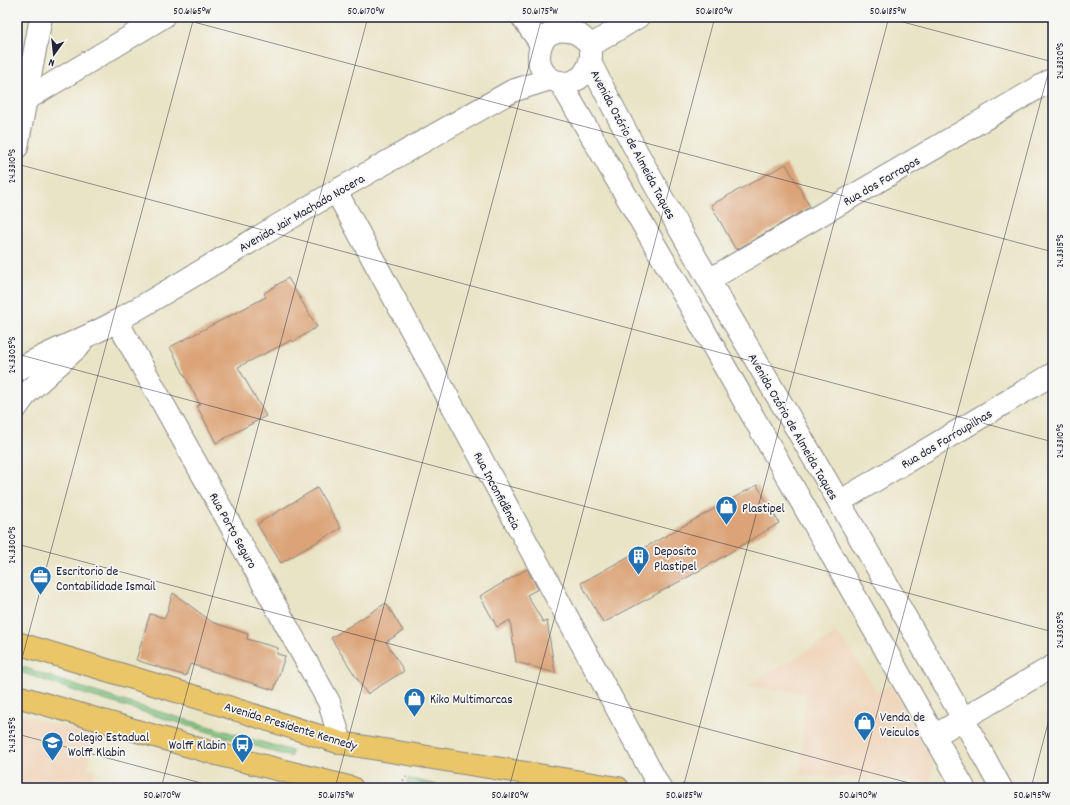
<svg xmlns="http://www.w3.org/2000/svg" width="1070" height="805" viewBox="0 0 1070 805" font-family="Dekko,sans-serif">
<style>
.built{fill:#f0d6bc}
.green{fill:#81c57f;stroke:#52745d}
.building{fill:#dba377}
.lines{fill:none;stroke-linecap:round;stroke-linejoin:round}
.minor-casing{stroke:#868380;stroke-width:24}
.major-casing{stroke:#868380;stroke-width:24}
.path{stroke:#868380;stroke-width:2.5;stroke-dasharray:1 3;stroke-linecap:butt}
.minor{stroke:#fff;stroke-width:22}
.major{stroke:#ebc669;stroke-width:22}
.ticks{fill:none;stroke:#22223b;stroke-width:1;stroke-opacity:0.45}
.labels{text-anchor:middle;stroke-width:3.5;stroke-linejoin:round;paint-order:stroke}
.street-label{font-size:13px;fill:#22223b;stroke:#f6f6f2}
.poi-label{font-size:13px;fill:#22223b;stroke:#f6f6f2;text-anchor:start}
.neatline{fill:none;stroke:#22223b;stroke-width:1.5}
.ticks-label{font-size:10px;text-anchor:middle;fill:#22223b}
</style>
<rect width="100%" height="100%" fill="#f6f6f2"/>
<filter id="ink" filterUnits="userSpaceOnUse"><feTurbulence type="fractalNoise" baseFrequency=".025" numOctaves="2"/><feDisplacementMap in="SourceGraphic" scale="8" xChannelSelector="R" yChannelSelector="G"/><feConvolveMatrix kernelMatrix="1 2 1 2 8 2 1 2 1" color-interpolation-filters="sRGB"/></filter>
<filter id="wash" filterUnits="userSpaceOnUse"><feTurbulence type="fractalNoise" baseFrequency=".012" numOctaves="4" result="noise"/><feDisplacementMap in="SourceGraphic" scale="16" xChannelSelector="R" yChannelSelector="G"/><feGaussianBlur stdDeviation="0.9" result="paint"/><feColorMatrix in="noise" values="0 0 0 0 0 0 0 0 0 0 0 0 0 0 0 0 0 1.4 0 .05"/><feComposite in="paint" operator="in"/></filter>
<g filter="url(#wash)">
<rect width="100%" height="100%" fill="#e9e4c6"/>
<!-- built -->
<g class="built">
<path d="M837,633L843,642H845L877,693L890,684L933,764L931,782L800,775L806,693L746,686Z"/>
<path d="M17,713L96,737L87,768L95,769L92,788H17Z"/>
</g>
<!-- green -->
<g class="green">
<path d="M17,665L80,687L126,702L292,751L291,757L81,693L17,671Z"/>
<path d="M408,778L448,788H414L407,787Z"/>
</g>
<g id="blocks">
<!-- building -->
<g class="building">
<path d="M786,164L810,207L736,250L711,205Z"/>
<path d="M288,278L317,327L293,342L292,340L238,367L266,416L216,443L197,406L200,405L170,347L266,297L264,293Z"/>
<path d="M757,485L779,523L697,572L603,623L581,583Z"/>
<path d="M317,488L341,528L281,563L257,524Z"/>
<path d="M527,569L538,589L527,595L543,622L547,621L555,673L516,662L510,620L497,627L480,596Z"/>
<path d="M173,593L212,622L248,634L247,639L278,648L277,654L285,656L274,690L190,664L186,676L136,660L150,614L165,618Z"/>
<path d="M386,603L403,631L386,642L404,671L367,694L331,638Z"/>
</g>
</g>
</g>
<g filter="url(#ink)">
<use href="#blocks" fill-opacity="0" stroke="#868380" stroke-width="1"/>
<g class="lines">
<defs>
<g id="minor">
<path d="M522,17L541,44"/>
<path d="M562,30C566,31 570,31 574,32C579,34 588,41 590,46C592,52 591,62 588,67C575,96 532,82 540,49C541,43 545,37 550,34C553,32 558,31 562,30Z"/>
<path d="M590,46L638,17"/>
<path d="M590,62C649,180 716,293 783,406C857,532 931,659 1001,788"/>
<path d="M560,82L684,295L964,788"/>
<path d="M27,99L163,17"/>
<path d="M17,147L41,17"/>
<path d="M336,191L660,788"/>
<path d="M709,280L1053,79"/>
<path d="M117,321L329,702L341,743"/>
<path d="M17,370C50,351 85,339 117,321L336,191L512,91L550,79"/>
<path d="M17,407L27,393L80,345"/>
<path d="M839,502L1053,374"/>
<path d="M934,736L1053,666"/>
</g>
<g id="major">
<path d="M17,643L206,700L341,743L618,788"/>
<path d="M17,696L213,753L352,788"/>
</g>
</defs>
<!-- minor casing -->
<use href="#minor" class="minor-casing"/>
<!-- major casing -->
<use href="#major" class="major-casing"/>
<!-- path -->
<g class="path">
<path d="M682,785L710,788"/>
<path d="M454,786L464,788"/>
<path d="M404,788L402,785L403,781L406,777"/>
</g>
<!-- minor -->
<use href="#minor" class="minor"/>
<!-- major -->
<use href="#major" class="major"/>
</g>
</g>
<!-- ticks -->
<path class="ticks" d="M175,17L1053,252M884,17L1053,62M17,28L20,17M17,164L1053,442M17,354L1053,632M17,544L928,788M17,677L194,17M17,734L220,788M161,788L368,17M335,788L542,17M509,788L715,17M683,788L889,17M857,788L1053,55M1031,788L1053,704"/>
<!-- icons -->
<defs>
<symbol id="shop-pin" viewBox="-11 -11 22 30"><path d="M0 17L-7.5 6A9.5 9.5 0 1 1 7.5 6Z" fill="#1f6fb2" stroke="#f6f6f2"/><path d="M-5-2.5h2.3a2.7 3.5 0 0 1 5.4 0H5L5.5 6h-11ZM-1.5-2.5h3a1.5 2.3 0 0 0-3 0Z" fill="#fff"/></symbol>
<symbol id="building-pin" viewBox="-11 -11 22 30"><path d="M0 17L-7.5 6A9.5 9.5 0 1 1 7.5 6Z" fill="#1f6fb2" stroke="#f6f6f2"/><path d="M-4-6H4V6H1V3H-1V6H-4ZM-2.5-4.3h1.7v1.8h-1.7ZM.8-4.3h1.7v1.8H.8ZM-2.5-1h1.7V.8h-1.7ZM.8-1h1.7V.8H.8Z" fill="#fff"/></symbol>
<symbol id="office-pin" viewBox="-11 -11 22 30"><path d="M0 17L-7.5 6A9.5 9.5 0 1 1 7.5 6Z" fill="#1f6fb2" stroke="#f6f6f2"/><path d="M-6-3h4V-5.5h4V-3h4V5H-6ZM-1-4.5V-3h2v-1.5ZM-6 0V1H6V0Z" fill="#fff"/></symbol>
<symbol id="school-pin" viewBox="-11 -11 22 30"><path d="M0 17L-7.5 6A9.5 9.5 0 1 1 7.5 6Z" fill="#1f6fb2" stroke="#f6f6f2"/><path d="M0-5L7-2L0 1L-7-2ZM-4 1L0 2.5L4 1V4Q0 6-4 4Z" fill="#fff"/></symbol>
<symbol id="bus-pin" viewBox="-11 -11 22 30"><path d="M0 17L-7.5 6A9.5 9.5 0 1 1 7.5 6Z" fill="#1f6fb2" stroke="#f6f6f2"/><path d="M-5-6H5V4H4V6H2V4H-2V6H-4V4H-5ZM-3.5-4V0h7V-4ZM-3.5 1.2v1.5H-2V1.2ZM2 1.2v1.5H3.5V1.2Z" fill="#fff"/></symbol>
</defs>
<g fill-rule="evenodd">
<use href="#shop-pin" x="714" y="494" width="25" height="34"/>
<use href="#building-pin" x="626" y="544" width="25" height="34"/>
<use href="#office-pin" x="28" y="564" width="25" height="34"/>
<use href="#shop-pin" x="402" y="686" width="25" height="34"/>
<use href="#shop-pin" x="852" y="710" width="25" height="34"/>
<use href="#school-pin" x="40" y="730" width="25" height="34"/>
<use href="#bus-pin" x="230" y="732" width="25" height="34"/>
</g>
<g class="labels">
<!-- street labels -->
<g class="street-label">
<text transform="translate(634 144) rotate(62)" y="5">Avenida Ozório de Almeida Taques</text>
<text transform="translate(881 180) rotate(-30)" y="5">Rua dos Farrapos</text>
<text transform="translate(301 212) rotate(-30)" y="5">Avenida Jair Machado Nocera</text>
<text transform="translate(794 426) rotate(60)" y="5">Avenida Ozório de Almeida Taques</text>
<text transform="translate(946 438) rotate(-31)" y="5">Rua dos Farroupilhas</text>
<text transform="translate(498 490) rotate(62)" y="5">Rua Inconfidência</text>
<text transform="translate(234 530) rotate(61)" y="5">Rua Porto Seguro</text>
<text transform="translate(291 725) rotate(17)" y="5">Avenida Presidente Kennedy</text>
</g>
<!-- poi labels -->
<g class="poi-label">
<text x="742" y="512">Plastipel</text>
<text x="654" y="555">Deposito<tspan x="654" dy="15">Plastipel</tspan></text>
<text x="56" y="575">Escritorio de<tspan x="56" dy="15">Contabilidade Ismail</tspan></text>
<text x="430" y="703">Kiko Multimarcas</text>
<text x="880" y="721">Venda de<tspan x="880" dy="15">Veiculos</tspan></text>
<text x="68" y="741">Colegio Estadual<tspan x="68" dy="15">Wolff Klabin</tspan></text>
<text x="226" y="749" text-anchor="end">Wolff Klabin</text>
</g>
</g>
<!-- margin -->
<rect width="1070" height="805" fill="none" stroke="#f6f6f2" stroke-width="44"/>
<!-- north arrow -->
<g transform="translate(54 54) rotate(195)" stroke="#f6f6f2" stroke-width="3" paint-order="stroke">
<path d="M0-3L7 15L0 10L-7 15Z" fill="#22223b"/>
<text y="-6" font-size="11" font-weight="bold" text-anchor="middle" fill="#22223b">N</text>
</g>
<rect x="22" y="22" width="1026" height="761" class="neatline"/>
<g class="ticks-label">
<text x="192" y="14">50.6165°W</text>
<text x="366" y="14">50.6170°W</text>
<text x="540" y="14">50.6175°W</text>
<text x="714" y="14">50.6180°W</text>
<text x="888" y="14">50.6185°W</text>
<text transform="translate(1059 61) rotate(-90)" y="4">24.3320°S</text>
<text transform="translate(11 166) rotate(-90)" y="4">24.3310°S</text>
<text transform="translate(1059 251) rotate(-90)" y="4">24.3315°S</text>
<text transform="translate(11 355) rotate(-90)" y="4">24.3305°S</text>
<text transform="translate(1059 441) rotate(-90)" y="4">24.3310°S</text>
<text transform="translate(11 545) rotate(-90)" y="4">24.3300°S</text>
<text transform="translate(1059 630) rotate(-90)" y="4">24.3305°S</text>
<text transform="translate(11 735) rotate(-90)" y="4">24.3295°S</text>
<text x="162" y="798">50.6170°W</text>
<text x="336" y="798">50.6175°W</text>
<text x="510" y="798">50.6180°W</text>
<text x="684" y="798">50.6185°W</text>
<text x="858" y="798">50.6190°W</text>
<text x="1032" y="798">50.6195°W</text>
</g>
</svg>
